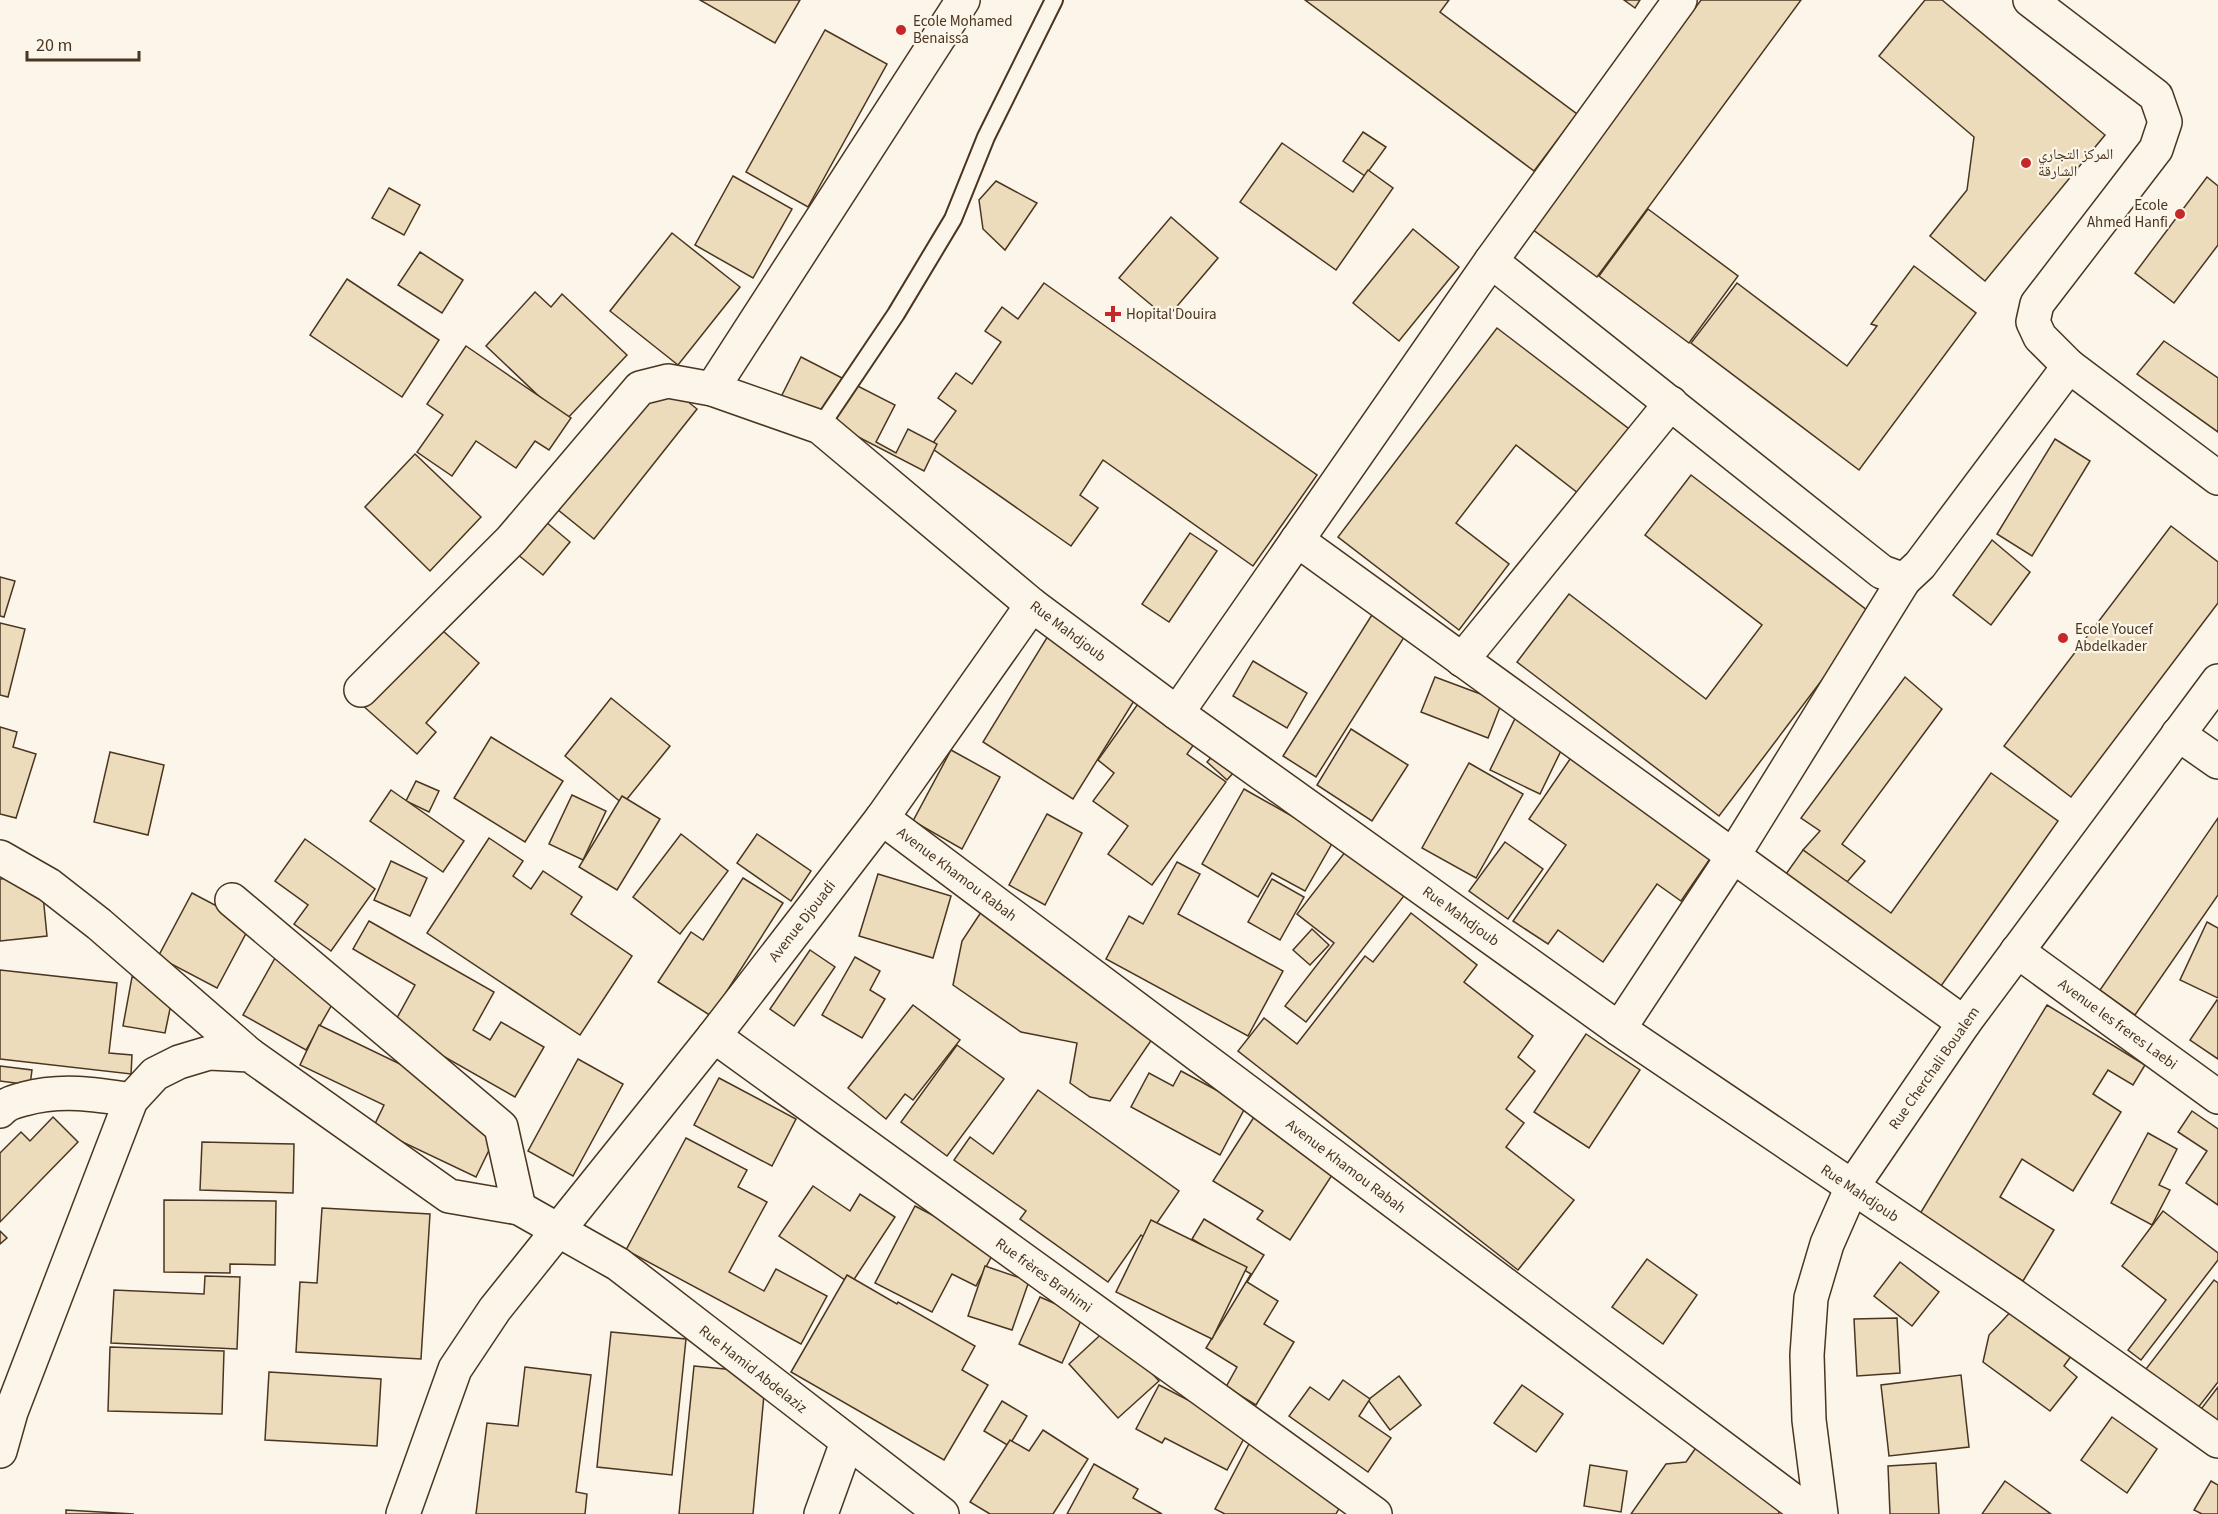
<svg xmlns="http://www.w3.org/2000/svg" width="2218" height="1514" viewBox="0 0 2218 1514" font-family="'Source Sans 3','Noto Naskh Arabic',sans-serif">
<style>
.building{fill:#ecdcbc;stroke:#4a3520;stroke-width:1.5}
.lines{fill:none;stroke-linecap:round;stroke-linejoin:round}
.service-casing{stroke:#4a3520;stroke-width:20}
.minor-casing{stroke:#4a3520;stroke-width:36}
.primary-casing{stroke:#4a3520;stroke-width:36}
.service{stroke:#fbf6e9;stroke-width:16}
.minor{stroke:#fbf6e9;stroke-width:33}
.primary{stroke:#fbf6e9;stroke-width:33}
.poi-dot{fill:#c62828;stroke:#fbf6e9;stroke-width:2}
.labels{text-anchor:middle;stroke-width:4.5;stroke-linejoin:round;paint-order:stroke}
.poi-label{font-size:15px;fill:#4a3520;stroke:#fbf6e9;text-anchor:start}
.street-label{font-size:15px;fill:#4a3520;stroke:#fbf6e9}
</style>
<rect width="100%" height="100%" fill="#fbf6e9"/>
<!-- building -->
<g class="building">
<path d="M700,0H800L775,43Z"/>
<path d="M1305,0H1449L1440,12L1577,114L1534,171Z"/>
<path d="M1624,0H1640L1635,8Z"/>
<path d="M1701,0H1801L1597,277L1532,229Z"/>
<path d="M1925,0H1942L2105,135L1985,281L1930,236L1967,190L1974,137L1879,56Z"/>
<path d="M825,30L887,64L808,207L746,172Z"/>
<path d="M1363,132L1386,147L1365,176L1343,161Z"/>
<path d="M1282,143L1353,192L1368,170L1393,188L1336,270L1240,202Z"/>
<path d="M733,176L792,209L753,278L695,245Z"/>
<path d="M2207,177L2218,186V245L2174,303L2135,273Z"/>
<path d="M996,181L1037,203L1005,250L983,229L979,200Z"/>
<path d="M389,188L420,205L404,235L372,218Z"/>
<path d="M1648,209L1738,276L1689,343L1599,276Z"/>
<path d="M1171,217L1218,258L1167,318L1119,278Z"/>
<path d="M1413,229L1459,267L1399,341L1353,303Z"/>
<path d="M672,233L740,287L678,365L610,311Z"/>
<path d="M420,252L463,280L442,313L398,285Z"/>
<path d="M1914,266L1976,313L1859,470L1691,343L1737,283L1847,366L1877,326L1871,324Z"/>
<path d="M347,279L439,340L402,397L310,335Z"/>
<path d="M1044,283L1317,475L1253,566L1103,460L1080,495L1098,508L1071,546L930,447L956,411L938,398L956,373L972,384L1001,342L985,331L1002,307L1018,319Z"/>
<path d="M535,292L551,307L562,294L627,355L565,421L486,346Z"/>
<path d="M1497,328L1637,435L1587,500L1516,445L1456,523L1509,564L1459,630L1338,537Z"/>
<path d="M2164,341L2218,378V432L2137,374Z"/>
<path d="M466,346L571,418L549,450L535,441L516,468L476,441L452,476L417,452L443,415L427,404Z"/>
<path d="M801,357L895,405L876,442L896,453L908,429L937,444L924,471L781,397Z"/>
<path d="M650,371L697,409L594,539L547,501Z"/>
<path d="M2055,439L2090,461L2032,556L1997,534Z"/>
<path d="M415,454L481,517L430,571L365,507Z"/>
<path d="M1691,475L1872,614L1719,816L1517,662L1569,594L1706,699L1762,625L1645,535Z"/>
<path d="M540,517L570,542L543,575L512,550Z"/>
<path d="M2171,526L2218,562V603L2071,797L2004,746Z"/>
<path d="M1190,533L1217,551L1169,622L1142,604Z"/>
<path d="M1992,540L2030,572L1991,625L1953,595Z"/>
<path d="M0,577L15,581L4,617L0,616Z"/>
<path d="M1375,610L1408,631L1316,777L1283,756Z"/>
<path d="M433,622L479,663L426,723L436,732L417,754L361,704Z"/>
<path d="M0,623L25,629L8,697L0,695Z"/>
<path d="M1051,631L1142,688L1073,799L983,742Z"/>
<path d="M1253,661L1307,693L1287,728L1233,696Z"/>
<path d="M1435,677L1502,702L1488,738L1421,712Z"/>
<path d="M1905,677L1942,709L1842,844L1865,861L1847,882L1803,850L1820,831L1801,818Z"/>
<path d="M1150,687L1206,727L1187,754L1226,782L1152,885L1108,854L1128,826L1093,801L1114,773L1098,760Z"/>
<path d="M611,698L670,746L623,804L565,756Z"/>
<path d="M1524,700L1574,724L1540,794L1490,770Z"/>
<path d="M0,727L17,732L13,747L36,754L16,818L0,814Z"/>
<path d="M1351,729L1408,765L1372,821L1317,785Z"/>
<path d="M491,737L563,781L525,842L454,798Z"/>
<path d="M1581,743L1727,834L1681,901L1657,884L1603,962L1558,930L1548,944L1513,921L1566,845L1529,819Z"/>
<path d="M1221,747L1241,764L1227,780L1207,762Z"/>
<path d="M951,750L1000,777L962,849L913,821Z"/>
<path d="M110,752L164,765L148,835L94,822Z"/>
<path d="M1469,763L1523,794L1476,878L1422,848Z"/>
<path d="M1991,773L2058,821L1941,986L1786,874L1803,850L1891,913Z"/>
<path d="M416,781L439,791L429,812L406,801Z"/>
<path d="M1244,789L1334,840L1305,891L1272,873L1258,897L1202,864Z"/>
<path d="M391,790L464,841L443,872L370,821Z"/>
<path d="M572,795L606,811L583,860L549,844Z"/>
<path d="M622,796L660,819L617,890L579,867Z"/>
<path d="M1047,814L1082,833L1045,905L1009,885Z"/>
<path d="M2218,818V895L2135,1015L2100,990Z"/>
<path d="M681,834L728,871L680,934L633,897Z"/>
<path d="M757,834L811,871L791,901L737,863Z"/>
<path d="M489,838L523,861L513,876L531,889L543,871L582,897L571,914L632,956L580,1035L427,933Z"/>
<path d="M1356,838L1414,883L1306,1022L1285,1006L1334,943L1297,914Z"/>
<path d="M305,839L375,889L331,951L294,924L308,905L275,881Z"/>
<path d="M1505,842L1543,869L1508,919L1469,891Z"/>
<path d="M391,861L427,878L410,916L374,900Z"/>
<path d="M1177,862L1200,874L1178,914L1283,971L1248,1036L1106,959L1129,916L1143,924Z"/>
<path d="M878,874L951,896L933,958L859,936Z"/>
<path d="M41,875L47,936L0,941V879Z"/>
<path d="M743,878L783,903L711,1016L658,982L691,932L703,940Z"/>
<path d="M1272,879L1304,897L1280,940L1248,922Z"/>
<path d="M192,893L251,924L217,988L158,957Z"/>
<path d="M989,900L1161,1026L1110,1101L1090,1097L1070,1083L1077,1043L1021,1032L953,985L962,941Z"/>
<path d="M1411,913L1477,965L1464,982L1533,1036L1518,1057L1535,1071L1506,1109L1524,1123L1506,1147L1574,1200L1518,1270L1238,1051L1264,1018L1297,1044L1365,956L1373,962Z"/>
<path d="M369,921L494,992L473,1030L490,1040L501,1022L544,1047L515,1097L392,1027L415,985L353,949Z"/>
<path d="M2207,922L2218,928V998L2180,980Z"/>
<path d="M1312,929L1329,945L1310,965L1293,950Z"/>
<path d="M810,950L835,967L794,1026L770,1009Z"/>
<path d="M279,951L342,987L306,1050L243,1015Z"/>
<path d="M855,957L880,971L870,990L885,999L862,1038L822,1015Z"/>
<path d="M0,970L117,983L109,1053L132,1055L131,1074L0,1059Z"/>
<path d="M132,977L175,985L165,1033L123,1026Z"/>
<path d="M2217,1000L2218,1001V1059L2190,1040Z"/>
<path d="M913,1005L960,1040L913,1100L905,1094L886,1119L848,1088Z"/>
<path d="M2047,1005L2145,1065L2133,1085L2108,1070L2093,1094L2121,1112L2073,1191L2022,1159L2000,1197L2054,1230L2023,1281L1918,1217Z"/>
<path d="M319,1025L506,1115L476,1177L373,1128L384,1105L300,1065Z"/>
<path d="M1586,1034L1640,1070L1589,1148L1534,1112Z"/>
<path d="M957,1045L1004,1079L947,1156L901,1122Z"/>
<path d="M578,1059L623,1084L573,1176L528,1151Z"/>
<path d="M0,1066L32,1070L30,1085L0,1081Z"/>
<path d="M1181,1071L1246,1106L1220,1155L1131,1107L1149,1073L1173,1086Z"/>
<path d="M719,1078L796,1119L772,1166L694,1125Z"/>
<path d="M1038,1090L1179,1191L1146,1239L1141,1235L1108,1282L1020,1219L1026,1211L954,1160L970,1137L993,1154Z"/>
<path d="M1263,1103L1345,1155L1290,1240L1257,1219L1263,1211L1213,1181Z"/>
<path d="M2192,1111L2218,1129V1205L2186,1183L2207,1151L2178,1132Z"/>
<path d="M53,1117L78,1142L0,1222V1153L21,1132L30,1141Z"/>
<path d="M2148,1133L2177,1149L2159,1185L2170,1190L2152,1225L2111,1203Z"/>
<path d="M686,1138L747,1170L738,1187L767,1202L729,1272L764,1291L776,1269L827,1296L801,1344L626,1250Z"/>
<path d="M202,1142L294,1144L293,1193L200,1190Z"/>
<path d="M813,1186L850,1211L860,1194L895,1217L851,1284L779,1236Z"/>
<path d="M164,1200L276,1201L275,1265L230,1264V1273L164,1272Z"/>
<path d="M915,1206L996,1248L976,1286L952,1274L932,1312L875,1283Z"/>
<path d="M322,1208L430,1214L421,1359L296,1352L300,1282L317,1283Z"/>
<path d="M2163,1211L2218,1253V1260L2141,1360L2128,1350L2166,1300L2122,1266Z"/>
<path d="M1204,1219L1264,1255L1247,1282L1278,1301L1264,1324L1294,1342L1256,1405L1226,1387L1237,1367L1206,1348L1251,1274L1192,1239Z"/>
<path d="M1151,1220L1247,1267L1212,1339L1116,1292Z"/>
<path d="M0,1231L7,1238L0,1244Z"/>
<path d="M1647,1259L1697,1295L1663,1344L1612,1307Z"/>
<path d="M1900,1262L1939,1292L1912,1326L1874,1296Z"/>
<path d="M985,1266L1029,1281L1012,1330L968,1316Z"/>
<path d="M847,1275L897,1304L898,1302L975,1346L962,1370L988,1385L944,1460L791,1372Z"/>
<path d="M205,1276L240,1277L237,1349L111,1343L114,1290L204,1294Z"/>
<path d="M2214,1280L2218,1283V1382L2197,1409L2146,1369Z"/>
<path d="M1040,1297L1083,1316L1062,1363L1019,1344Z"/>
<path d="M2016,1306L2077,1348L2064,1366L2077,1377L2050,1411L1983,1362L1989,1335Z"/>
<path d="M1897,1318L1900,1373L1857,1376L1854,1319Z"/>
<path d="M1109,1327L1159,1381L1118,1418L1069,1364Z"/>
<path d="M611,1332L686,1339L672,1475L597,1467Z"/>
<path d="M110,1347L224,1351L222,1414L108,1411Z"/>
<path d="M694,1366L766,1373L753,1514H679Z"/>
<path d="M525,1367L591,1375L576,1492L587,1494L585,1514H476L487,1423L518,1426Z"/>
<path d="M269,1372L381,1379L377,1446L265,1440Z"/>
<path d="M1961,1375L1969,1447L1889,1456L1881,1385Z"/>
<path d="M1399,1376L1421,1405L1390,1430L1368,1400Z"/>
<path d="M1343,1380L1370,1399L1359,1416L1391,1438L1368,1472L1289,1416L1310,1387L1329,1400Z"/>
<path d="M1159,1385L1248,1431L1227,1470L1165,1438L1162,1443L1136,1429Z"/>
<path d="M1522,1385L1563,1414L1536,1452L1494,1423Z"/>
<path d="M2218,1387V1429L2198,1413Z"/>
<path d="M1002,1401L1027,1416L1009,1446L984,1431Z"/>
<path d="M2112,1417L2157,1449L2127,1493L2081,1460Z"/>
<path d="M1043,1430L1088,1459L1053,1514H990L970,1502L1010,1440L1029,1451Z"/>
<path d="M1702,1439L1777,1486L1779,1514H1631L1666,1464L1686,1462Z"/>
<path d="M1251,1440L1348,1492L1336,1514H1225L1215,1509Z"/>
<path d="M1936,1463L1939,1514H1890L1888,1466Z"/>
<path d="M1094,1464L1138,1489L1133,1498L1162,1514H1067Z"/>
<path d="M1590,1465L1627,1471L1621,1512L1584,1506Z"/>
<path d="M2005,1481L2051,1514H1982Z"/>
<path d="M2211,1481L2218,1485V1514H2202L2194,1510Z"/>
<path d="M66,1510L134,1514H66Z"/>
</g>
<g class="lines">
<defs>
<path id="service" d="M820,427L896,314L953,219L986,137L1054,0"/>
<g id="minor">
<path d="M2030,0L2156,96L2165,122L2156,149L2037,304L2033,322L2040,337L2069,366"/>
<path d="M1491,261L1882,572L1904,580L1920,565L2069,366L2218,478"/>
<path d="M712,389L963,0"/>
<path d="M1297,540L1964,1023"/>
<path d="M1462,660L1671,403"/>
<path d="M361,690L511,540L640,388L668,381L712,389L820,427L1032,605L1177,713L1619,1029L2014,1296L2218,1441"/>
<path d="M1177,713L1491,261L1680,0"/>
<path d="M2178,734L2218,762"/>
<path d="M882,818L1811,1514"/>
<path d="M0,857L49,885L99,924L250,1055"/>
<path d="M232,900L501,1127L519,1208"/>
<path d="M2017,951L2218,1097"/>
<path d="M1619,1029L1733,856L1904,580"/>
<path d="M714,1036L1375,1514"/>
<path d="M0,1111C7,1103 14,1102 24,1099C61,1089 94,1094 131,1100"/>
<path d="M0,1451L11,1412L131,1100L155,1074L179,1062L209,1053L250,1055L449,1196L519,1208L618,1264L942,1514"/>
<path d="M403,1514L455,1369L495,1309L714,1036L882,818L1032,605"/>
<path d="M821,1514L847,1442"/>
</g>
<path id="primary" d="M1821,1514L1809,1420L1807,1355L1811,1298L1827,1244L1852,1187L1964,1023L2218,681"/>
</defs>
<!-- service casing -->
<use href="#service" class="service-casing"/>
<!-- minor casing -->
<use href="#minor" class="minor-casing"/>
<!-- primary casing -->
<use href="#primary" class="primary-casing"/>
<!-- service -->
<use href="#service" class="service"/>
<!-- minor -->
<use href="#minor" class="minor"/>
<!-- primary -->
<use href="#primary" class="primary"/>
</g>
<!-- markers -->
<g class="poi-dot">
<circle cx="901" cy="30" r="6"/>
<circle cx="2026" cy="163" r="6"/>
<circle cx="2180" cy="214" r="6"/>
<path d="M1110 305h6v6h6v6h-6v6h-6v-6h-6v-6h6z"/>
<circle cx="2063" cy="638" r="6"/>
</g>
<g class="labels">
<!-- poi labels -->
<g class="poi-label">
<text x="913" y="26">Ecole Mohamed<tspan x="913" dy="17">Benaissa</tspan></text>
<text x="2038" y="159">المركز التجاري<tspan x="2038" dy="17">الشارقة</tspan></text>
<text x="2168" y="210" text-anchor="end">Ecole<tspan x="2168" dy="17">Ahmed Hanfi</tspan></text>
<text x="1126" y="319">Hopital Douira</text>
<text x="2075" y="634">Ecole Youcef<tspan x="2075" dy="17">Abdelkader</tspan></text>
</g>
<!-- street labels -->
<g class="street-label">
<text transform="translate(1068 631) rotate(37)" y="5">Rue Mahdjoub</text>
<text transform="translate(957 874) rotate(37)" y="5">Avenue Khamou Rabah</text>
<text transform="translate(1461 916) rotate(36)" y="5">Rue Mahdjoub</text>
<text transform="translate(802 921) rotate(-52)" y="5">Avenue Djouadi</text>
<text transform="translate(2118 1024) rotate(36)" y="5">Avenue les freres Laebi</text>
<text transform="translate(1934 1068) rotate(-55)" y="5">Rue Cherchali Boualem</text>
<text transform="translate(1346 1166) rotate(37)" y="5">Avenue Khamou Rabah</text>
<text transform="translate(1860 1193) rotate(34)" y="5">Rue Mahdjoub</text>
<text transform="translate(1044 1275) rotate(36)" y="5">Rue frères Brahimi</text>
<text transform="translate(753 1369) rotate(38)" y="5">Rue Hamid Abdelaziz</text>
</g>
</g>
<!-- scale -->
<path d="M27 51v9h112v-9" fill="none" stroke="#4a3520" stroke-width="3"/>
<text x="36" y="51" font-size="18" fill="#4a3520" stroke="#fbf6e9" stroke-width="4.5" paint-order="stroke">20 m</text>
</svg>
